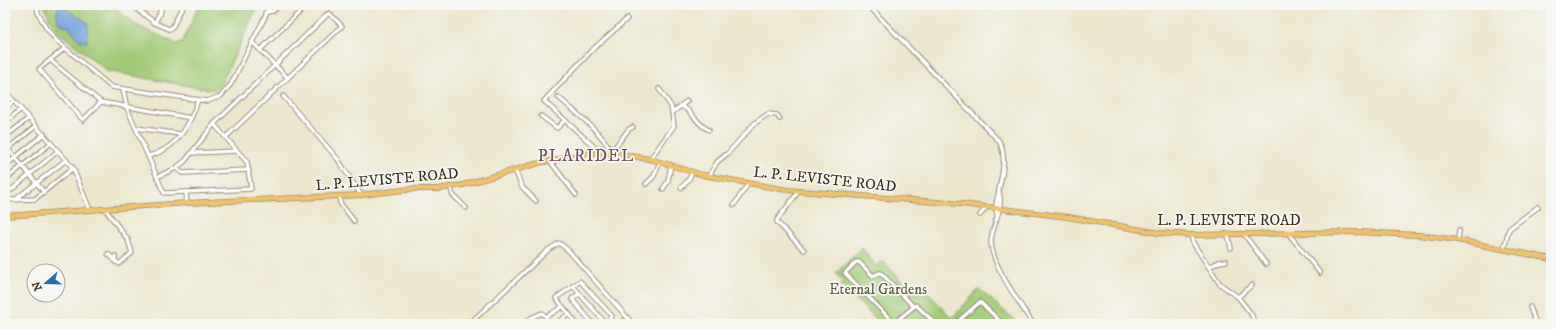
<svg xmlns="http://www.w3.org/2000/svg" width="1556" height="329" viewBox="0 0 1556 329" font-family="'IM FELL DW Pica',serif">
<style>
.green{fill:#a1cb77;stroke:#6e7a4a}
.water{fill:#77a5e0;stroke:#59687f}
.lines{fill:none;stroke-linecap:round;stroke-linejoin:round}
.minor-casing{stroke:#948876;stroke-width:5.5}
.major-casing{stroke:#948876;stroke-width:6}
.minor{stroke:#fff;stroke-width:3.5}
.major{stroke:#f2c26a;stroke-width:4.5}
.labels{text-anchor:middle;stroke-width:3.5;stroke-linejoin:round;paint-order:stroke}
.street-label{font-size:15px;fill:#3b2a1e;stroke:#f6f6f2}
.park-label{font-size:15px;fill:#5a5a39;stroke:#f6f6f2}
.quarter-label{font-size:17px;letter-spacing:1px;fill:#6f4d57;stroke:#f6f6f2}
</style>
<rect width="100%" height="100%" fill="#f6f6f2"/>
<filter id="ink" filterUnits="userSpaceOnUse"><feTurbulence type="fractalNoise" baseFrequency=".025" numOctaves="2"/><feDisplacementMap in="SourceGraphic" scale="8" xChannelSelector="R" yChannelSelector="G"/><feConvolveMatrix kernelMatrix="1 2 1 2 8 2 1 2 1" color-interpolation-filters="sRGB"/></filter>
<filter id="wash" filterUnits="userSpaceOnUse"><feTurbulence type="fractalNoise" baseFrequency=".012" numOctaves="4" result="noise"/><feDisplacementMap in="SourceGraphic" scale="16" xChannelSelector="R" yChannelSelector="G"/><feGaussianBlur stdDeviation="0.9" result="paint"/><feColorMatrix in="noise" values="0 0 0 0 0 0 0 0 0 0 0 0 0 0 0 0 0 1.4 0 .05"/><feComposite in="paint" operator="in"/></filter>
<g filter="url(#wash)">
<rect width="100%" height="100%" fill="#ece7cd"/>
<!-- green -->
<g class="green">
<path d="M44,5H112L134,24L177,44L183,41L199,5H258L222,82L218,87L211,90L107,71L57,31L50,20Z"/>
<path d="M862,248L876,266L883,261L914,294L922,287L952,318L979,289L1019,324H873L877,320L841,285L843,282L836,273Z"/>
</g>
<!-- water -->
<path class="water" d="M61,6L87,22C90,29 86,35 87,42L80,41L70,28L58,22L57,12L58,7Z"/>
</g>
<g filter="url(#ink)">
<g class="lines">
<defs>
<g id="minor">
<path d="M37,5L38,13L46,28L56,40L111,87L207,101L221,96L231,84L271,5"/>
<path d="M132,5L155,23L169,29L172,28L183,5"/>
<path d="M868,5L999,141C1007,155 1002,175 999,190C998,198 994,205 997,214"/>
<path d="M140,12L143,5"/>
<path d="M266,12L273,11L279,5"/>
<path d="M155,23L163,5"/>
<path d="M252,42L288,78"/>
<path d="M65,48L39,69L83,120L101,102"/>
<path d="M260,50L307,5"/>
<path d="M50,60L101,102L191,118"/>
<path d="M123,89L127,108L164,193L251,189L247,162L214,124"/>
<path d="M5,91L73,168L90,210"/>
<path d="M283,96L337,158L361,195"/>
<path d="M558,97C575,112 602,132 612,153"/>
<path d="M681,106C694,111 695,124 709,130"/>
<path d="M5,108L14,101"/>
<path d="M673,112L687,101"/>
<path d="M541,116L557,128L565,120"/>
<path d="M5,123L21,109"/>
<path d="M136,128L181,134"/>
<path d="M5,137L29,118"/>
<path d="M5,145L44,192"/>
<path d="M5,151L36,126"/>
<path d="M611,152L629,129L633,127"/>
<path d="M193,153L237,151"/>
<path d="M601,153L544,101L591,51L627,19"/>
<path d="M148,156C176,150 190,126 198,100"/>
<path d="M650,159L674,126L671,106L659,89"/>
<path d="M550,161L576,195"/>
<path d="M5,166L44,134"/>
<path d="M176,168L182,173L249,170"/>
<path d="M515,170L522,187L536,201"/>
<path d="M709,176L717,162L728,153L755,123L768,114L777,115L780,119"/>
<path d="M157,177L176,168L185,161L214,124L329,13L342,26L226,137"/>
<path d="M5,180L51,143"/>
<path d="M646,184L654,176L660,162"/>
<path d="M451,187L452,194L466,208"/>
<path d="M681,188L689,179L692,172"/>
<path d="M663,189L668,181L671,165"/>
<path d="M799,191L777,220V222L804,250"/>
<path d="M186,192L187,203"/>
<path d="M999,192C1004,208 992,225 991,241C991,265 1020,303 1033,324"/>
<path d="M5,195L58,151"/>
<path d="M340,196V203L354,221"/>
<path d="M16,199L66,160"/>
<path d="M5,200L35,199L73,168"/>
<path d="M734,205L748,184"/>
<path d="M106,210L128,240L132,253L119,264L108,254"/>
<path d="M980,215L986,208"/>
<path d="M1288,233L1320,273"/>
<path d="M1244,234L1266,264"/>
<path d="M1191,235L1193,243L1220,284L1238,297"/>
<path d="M1228,235L1231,248"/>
<path d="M1458,240L1459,230"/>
<path d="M1504,249L1509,229L1538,207"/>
<path d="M115,256V262"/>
<path d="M1209,267L1219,262L1226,261"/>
<path d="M1252,285L1238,297L1252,315L1254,324"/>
<path d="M573,286L606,324"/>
<path d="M579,294L572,299L593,324"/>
<path d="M913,306L881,273H879L873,276L859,262H856L845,273L894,323L916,305L936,324"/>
<path d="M1530,307L1536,324"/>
<path d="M531,318L537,324"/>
<path d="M469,324L548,250L559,243L568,250L633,324"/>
<path d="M524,324L533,317L542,313L546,317L562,307"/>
<path d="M555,324L569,314"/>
<path d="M577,324L556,298L580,281L612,316L605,324"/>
<path d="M620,324L623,321"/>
<path d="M955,324L980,302L1003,324"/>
</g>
<path id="major" d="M5,216L187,203L361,195L412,189H438L463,185L539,163L585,154L612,153L650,159L703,175L787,190L961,204L1068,217L1159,233L1191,235L1357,232L1418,235L1458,240L1551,259"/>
</defs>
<!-- minor casing -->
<use href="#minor" class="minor-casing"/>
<!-- major casing -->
<use href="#major" class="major-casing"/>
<!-- minor -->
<use href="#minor" class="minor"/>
<!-- major -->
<use href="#major" class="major"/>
</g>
</g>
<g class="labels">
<!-- street labels -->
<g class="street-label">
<text transform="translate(387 179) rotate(-5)" y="5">L. P. LEVISTE ROAD</text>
<text transform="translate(825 179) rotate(6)" y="5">L. P. LEVISTE ROAD</text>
<text x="1229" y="225">L. P. LEVISTE ROAD</text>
</g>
<!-- park labels -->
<g class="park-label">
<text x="878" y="294">Eternal Gardens</text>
</g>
<!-- quarter labels -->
<g class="quarter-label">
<text x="586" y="161">PLARIDEL</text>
</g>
</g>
<!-- margin -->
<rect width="1556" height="329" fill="none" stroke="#f6f6f2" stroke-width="20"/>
<!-- north arrow -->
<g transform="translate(46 283) rotate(250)"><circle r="19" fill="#f6f6f2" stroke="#aba49d"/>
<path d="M0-3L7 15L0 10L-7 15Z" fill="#1f6fb2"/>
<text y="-6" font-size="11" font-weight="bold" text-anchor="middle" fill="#3b2a1e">N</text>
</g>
</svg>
